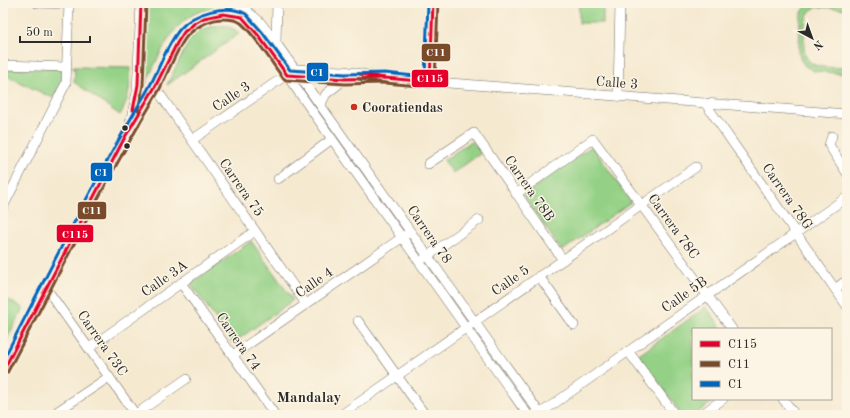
<svg xmlns="http://www.w3.org/2000/svg" width="850" height="418" viewBox="0 0 850 418" font-family="'Old Standard TT',serif">
<style>
.green{fill:#94d186;stroke:#607e58}
.lines{fill:none;stroke-linecap:round;stroke-linejoin:round}
.minor-casing{stroke:#726e65;stroke-width:10}
.minor{stroke:#fff;stroke-width:9}
.bus-1-casing{stroke:#fcf5e5;stroke-width:6}
.bus-2-casing{stroke:#fcf5e5;stroke-width:6}
.bus-3-casing{stroke:#fcf5e5;stroke-width:6}
.bus-1{stroke:#e4002b;stroke-width:3}
.bus-2{stroke:#7a4b2a;stroke-width:3}
.bus-3{stroke:#0065bd;stroke-width:3}
.poi-dot{fill:#c8321e;stroke:#fcf5e5;stroke-width:1.5}
.bus-dot{fill:#2b2b2b;stroke:#fcf5e5;stroke-width:1.5}
.labels{text-anchor:middle;stroke-width:3;stroke-linejoin:round;paint-order:stroke}
.street-label{font-size:14px;fill:#2b2b2b;stroke:#fcf5e5}
.poi-label{font-size:14px;font-weight:bold;fill:#2b2b2b;stroke:#fcf5e5;text-anchor:start}
.neighbourhood-label{font-size:15px;font-weight:bold;fill:#2b2b2b;stroke:#fcf5e5}
.line-badge{stroke:#fcf5e5;stroke-width:1.5}
.badge-label{font-size:11px;text-anchor:middle;font-weight:bold;fill:#fff}
</style>
<rect width="100%" height="100%" fill="#fcf5e5"/>
<filter id="ink" filterUnits="userSpaceOnUse"><feTurbulence type="fractalNoise" baseFrequency=".025" numOctaves="2"/><feDisplacementMap in="SourceGraphic" scale="8" xChannelSelector="R" yChannelSelector="G"/><feConvolveMatrix kernelMatrix="1 2 1 2 8 2 1 2 1" color-interpolation-filters="sRGB"/></filter>
<filter id="wash" filterUnits="userSpaceOnUse"><feTurbulence type="fractalNoise" baseFrequency=".012" numOctaves="4" result="noise"/><feDisplacementMap in="SourceGraphic" scale="16" xChannelSelector="R" yChannelSelector="G"/><feGaussianBlur stdDeviation="0.9" result="paint"/><feColorMatrix in="noise" values="0 0 0 0 0 0 0 0 0 0 0 0 0 0 0 0 0 1.4 0 .05"/><feComposite in="paint" operator="in"/></filter>
<g filter="url(#wash)">
<rect width="100%" height="100%" fill="#f5e9d0"/>
<!-- green -->
<g class="green">
<path d="M147,3H207L216,9C175,9 160,55 145,85Z"/>
<rect x="579" y="3" width="24" height="20"/>
<path d="M811,3H847V9L818,7C813,8 809,11 807,16C804,22 803,48 805,54C806,58 809,62 813,64C821,69 837,67 847,68V74L814,71L805,66L801,60L799,53L800,17L804,9Z"/>
<path d="M214,26H228L240,33L167,85L189,40L199,30Z"/>
<path d="M73,67L131,68C130,85 129,100 120,115L74,82L75,73Z"/>
<path d="M62,68V80L53,98L3,74V69Z"/>
<path d="M472,141L481,153L453,173L444,160Z"/>
<path d="M592,146L631,202L562,251L523,195Z"/>
<path d="M251,241L293,300L233,343L191,284Z"/>
<path d="M3,297L23,308L6,341H3Z"/>
<path d="M706,307L722,329H693V399H717L694,415H682L639,355Z"/>
</g>
</g>
<g filter="url(#ink)">
<g class="lines">
<defs>
<g id="minor">
<path d="M37,3L69,4"/>
<path d="M227,3L252,28L266,46L528,415"/>
<path d="M238,3L260,22L276,43L541,415"/>
<path d="M276,43L277,3"/>
<path d="M3,65L67,67"/>
<path d="M296,76L345,79H365"/>
<path d="M430,82L433,3"/>
<path d="M155,87L306,304"/>
<path d="M618,96L620,3"/>
<path d="M705,103L847,306"/>
<path d="M321,104L326,94L345,79"/>
<path d="M130,123L137,92L141,3"/>
<path d="M832,136L829,145L847,173"/>
<path d="M192,140L295,69L344,71L385,78L847,114"/>
<path d="M428,164L474,133L563,260"/>
<path d="M278,179L332,139"/>
<path d="M516,194L593,139L732,329"/>
<path d="M3,207L66,83L69,3"/>
<path d="M425,258L479,220"/>
<path d="M539,276L574,325"/>
<path d="M181,283L275,415"/>
<path d="M46,288L136,415"/>
<path d="M835,289L847,280"/>
<path d="M358,321L425,415"/>
<path d="M89,348L255,231"/>
<path d="M628,351L675,415"/>
<path d="M233,355L407,234"/>
<path d="M3,371L125,137L155,87L180,37L195,23L204,18L223,14L242,17"/>
<path d="M783,399L795,415"/>
<path d="M58,411L109,377"/>
<path d="M136,414L186,379"/>
<path d="M341,415L696,167"/>
<path d="M538,415L847,197"/>
<path d="M701,415L723,399"/>
</g>
</defs>
<!-- minor casing -->
<use href="#minor" class="minor-casing"/>
<!-- minor -->
<use href="#minor" class="minor"/>
<defs>
<g id="bus-1">
<path d="M359,74L385,78L430,82L433,3"/>
<path d="M133,110L138,85L141,3"/>
<path d="M3,371L125,137L155,87L177,43L184,32L195,23L204,18L223,14L242,17L258,35L287,75L345,79L385,78"/>
</g>
<g id="bus-2">
<path d="M358,79L385,83L430,87L433,86L435,82L438,3"/>
<path d="M138,111L143,85L146,3"/>
<path d="M7,373C56,280 103,184 157,94C167,77 176,48 188,35C197,26 211,19 223,19C228,19 237,20 241,23C257,37 270,61 283,78L286,80L345,84L385,83"/>
</g>
<path id="bus-3" d="M3,360C50,270 95,178 147,91C159,71 165,47 180,29C193,13 227,3 246,14L262,32L290,70L345,74L385,73L425,77L428,3"/>
</defs>
<!-- bus-1 casing -->
<use href="#bus-1" class="bus-1-casing"/>
<!-- bus-2 casing -->
<use href="#bus-2" class="bus-2-casing"/>
<!-- bus-3 casing -->
<use href="#bus-3" class="bus-3-casing"/>
<!-- bus-1 -->
<use href="#bus-1" class="bus-1"/>
<!-- bus-2 -->
<use href="#bus-2" class="bus-2"/>
<!-- bus-3 -->
<use href="#bus-3" class="bus-3"/>
</g>
</g>
<!-- markers -->
<circle class="poi-dot" cx="354" cy="107" r="4"/>
<g class="bus-dot">
<circle cx="125" cy="128" r="3.5"/>
<circle cx="127" cy="146" r="3.5"/>
</g>
<g class="labels">
<!-- street labels -->
<g class="street-label">
<text transform="translate(617 82) rotate(4)" y="5">Calle 3</text>
<text transform="translate(231 96) rotate(-34)" y="5">Calle 3</text>
<text transform="translate(242 187) rotate(55)" y="5">Carrera 75</text>
<text transform="translate(530 188) rotate(55)" y="5">Carrera 78B</text>
<text transform="translate(788 196) rotate(55)" y="5">Carrera 78G</text>
<text transform="translate(674 226) rotate(54)" y="5">Carrera 78C</text>
<text transform="translate(430 234) rotate(55)" y="5">Carrera 78</text>
<text transform="translate(164 278) rotate(-35)" y="5">Calle 3A</text>
<text transform="translate(510 280) rotate(-35)" y="5">Calle 5</text>
<text transform="translate(314 282) rotate(-35)" y="5">Calle 4</text>
<text transform="translate(684 294) rotate(-35)" y="5">Calle 5B</text>
<text transform="translate(239 341) rotate(55)" y="5">Carrera 74</text>
<text transform="translate(103 343) rotate(55)" y="5">Carrera 73C</text>
</g>
<!-- poi labels -->
<g class="poi-label">
<text x="362" y="112">Cooratiendas</text>
</g>
<!-- neighbourhood labels -->
<g class="neighbourhood-label">
<text x="309" y="402">Mandalay</text>
</g>
</g>
<g class="line-badge">
<rect x="421" y="43" width="30" height="19" rx="4" fill="#7a4b2a"/>
<rect x="306" y="62" width="23" height="20" rx="4" fill="#0065bd"/>
<rect x="411" y="69" width="38" height="19" rx="4" fill="#e4002b"/>
<rect x="90" y="162" width="23" height="20" rx="4" fill="#0065bd"/>
<rect x="77" y="201" width="30" height="19" rx="4" fill="#7a4b2a"/>
<rect x="56" y="224" width="38" height="19" rx="4" fill="#e4002b"/>
</g>
<g class="badge-label">
<text x="436" y="56">C11</text>
<text x="317" y="76">C1</text>
<text x="430" y="82">C115</text>
<text x="101" y="176">C1</text>
<text x="92" y="214">C11</text>
<text x="75" y="238">C115</text>
</g>
<!-- margin -->
<rect width="850" height="418" fill="none" stroke="#fcf5e5" stroke-width="16"/>
<!-- legend -->
<rect x="692" y="328" width="140" height="72" fill="#fcf5e5" stroke="#a8a49b"/>
<rect x="700" y="341" width="20" height="6" fill="#e4002b" stroke="#a8a49b"/>
<text x="728" y="348" font-size="12" fill="#2b2b2b">C115</text>
<rect x="700" y="361" width="20" height="6" fill="#7a4b2a" stroke="#a8a49b"/>
<text x="728" y="368" font-size="12" fill="#2b2b2b">C11</text>
<rect x="700" y="381" width="20" height="6" fill="#0065bd" stroke="#a8a49b"/>
<text x="728" y="388" font-size="12" fill="#2b2b2b">C1</text>
<!-- north arrow -->
<g transform="translate(812 38) rotate(139)" stroke="#fcf5e5" stroke-width="3" paint-order="stroke">
<path d="M0-3L7 15L0 10L-7 15Z" fill="#2b2b2b"/>
<text y="-6" font-size="11" font-weight="bold" text-anchor="middle" fill="#2b2b2b">N</text>
</g>
<!-- scale -->
<path d="M20 36v6h70v-6" fill="none" stroke="#2b2b2b" stroke-width="2"/>
<text x="26" y="36" font-size="12" fill="#2b2b2b" stroke="#fcf5e5" stroke-width="3" paint-order="stroke">50 m</text>
</svg>
